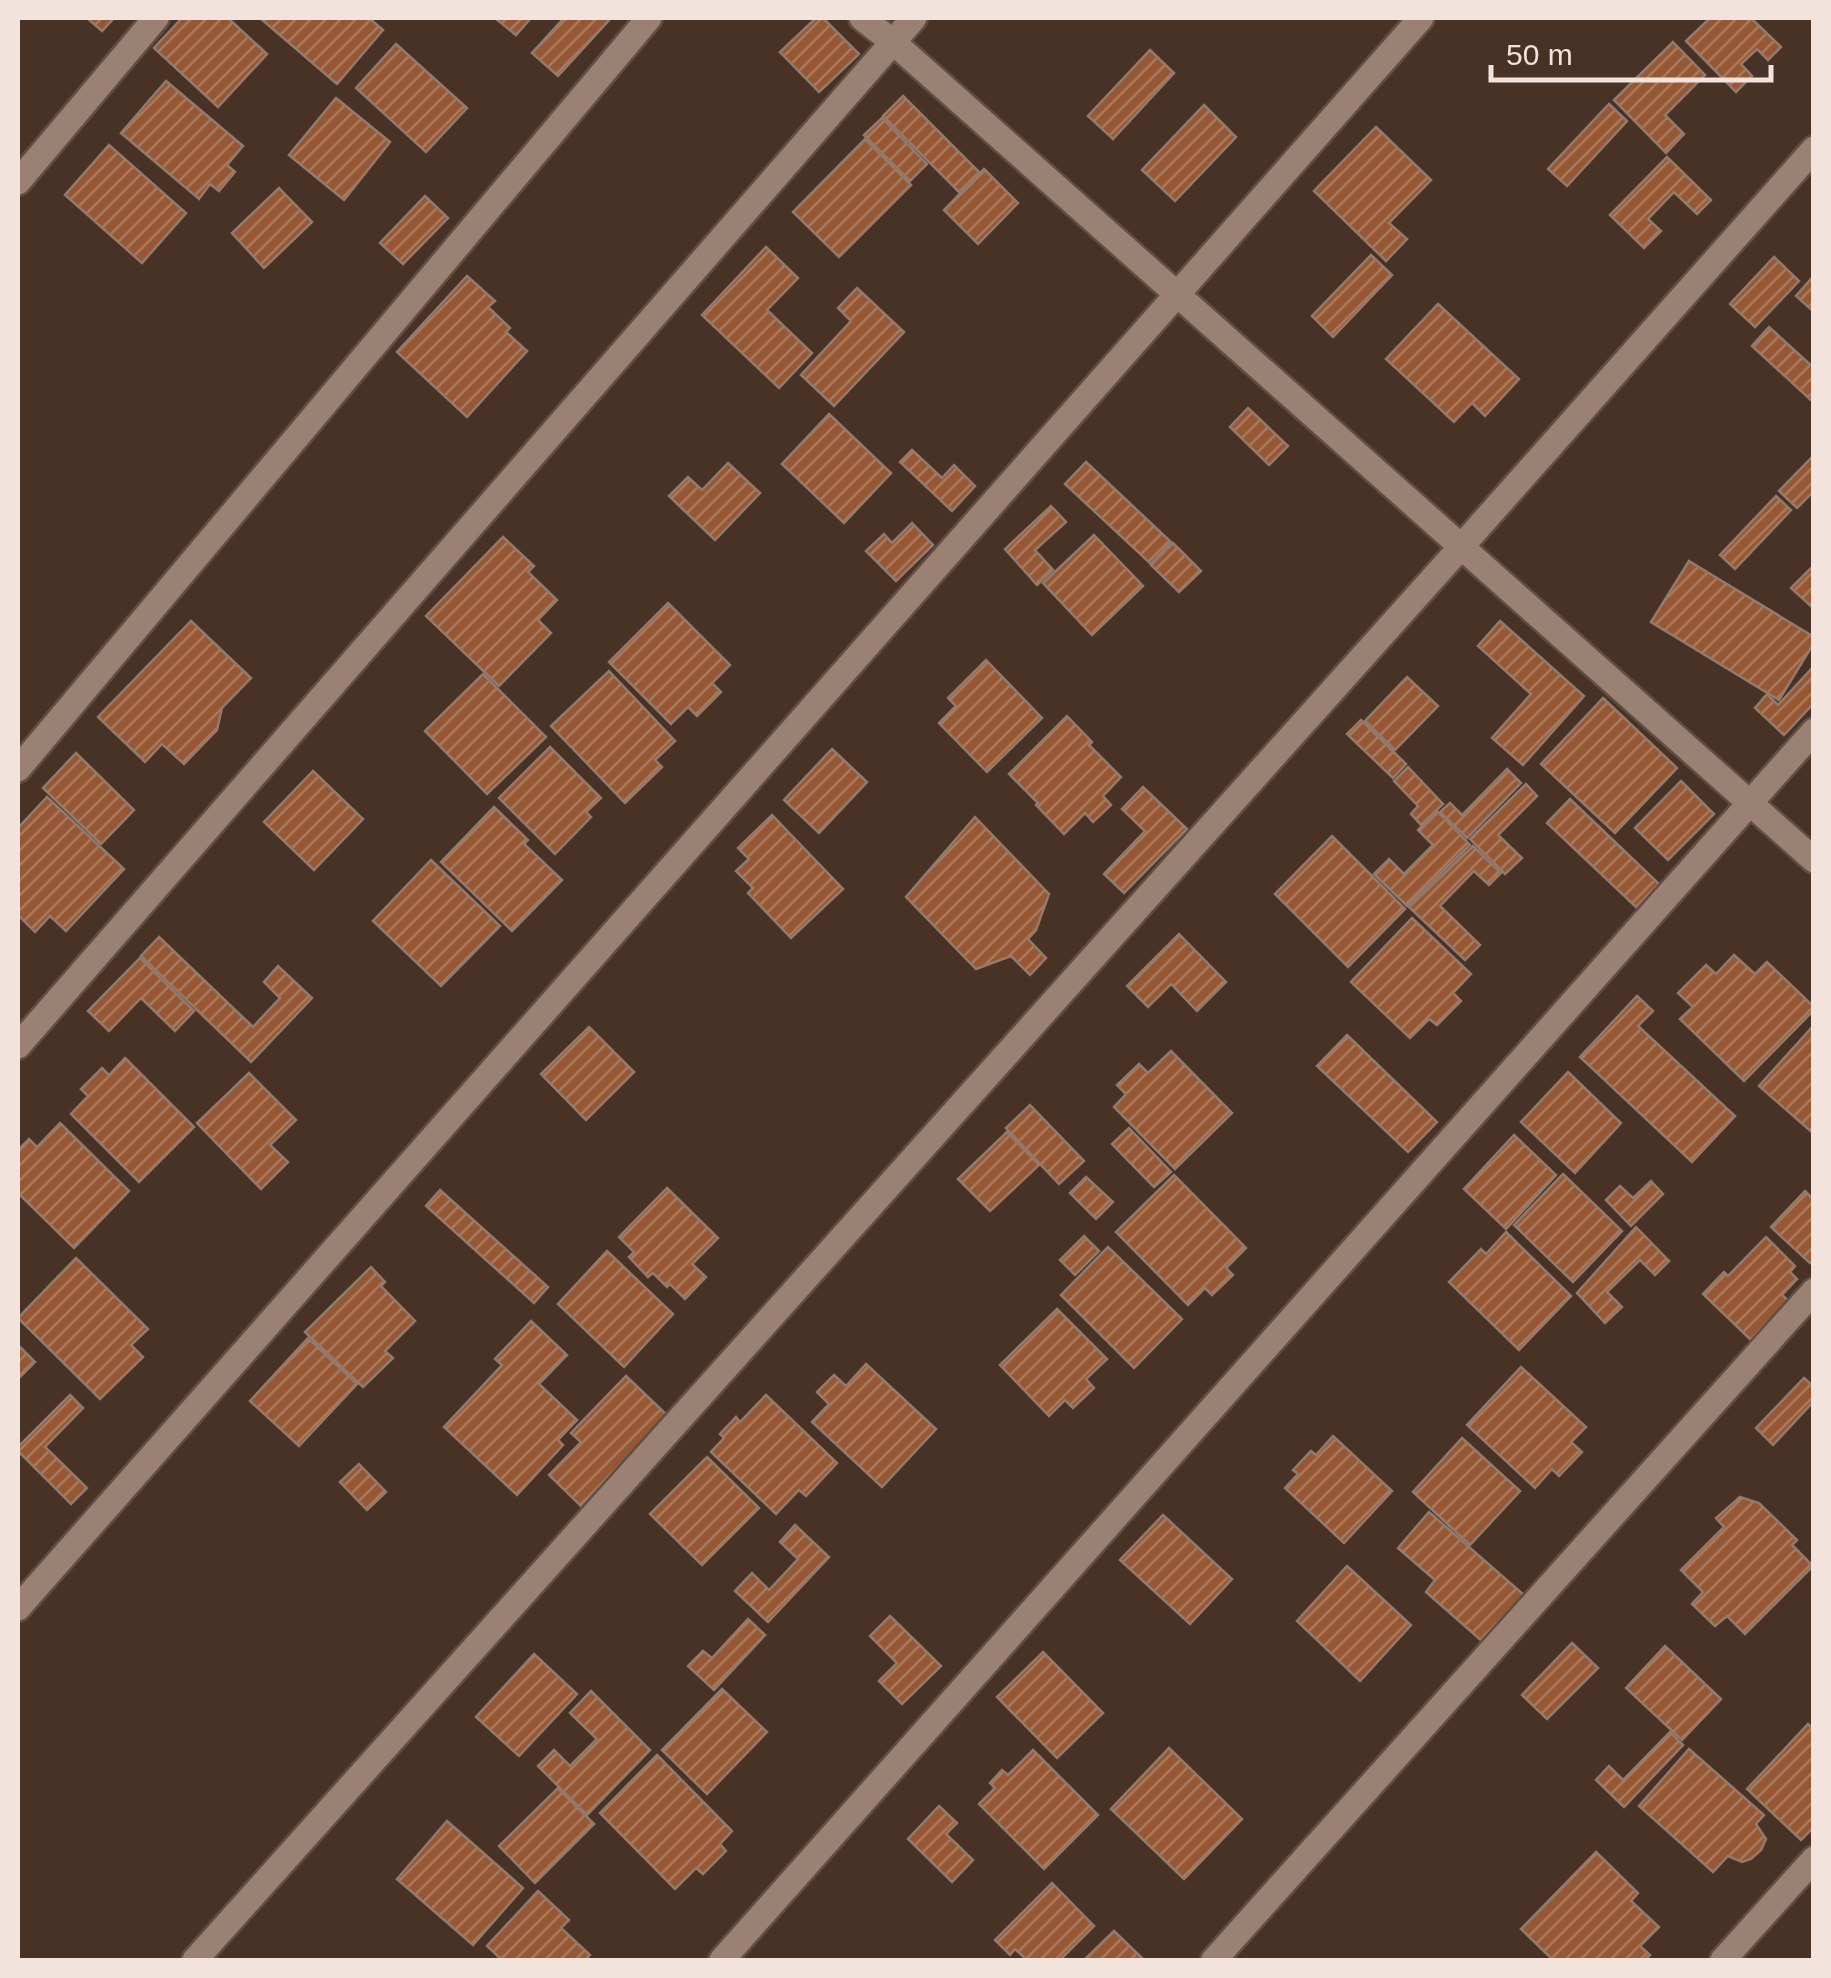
<svg xmlns="http://www.w3.org/2000/svg" width="1831" height="1978" viewBox="0 0 1831 1978" font-family="Arial,sans-serif">
<style>
.building{fill:url(#building-hatch);stroke:#947a6c;stroke-width:2.5}
.lines{fill:none;stroke-linecap:round;stroke-linejoin:round}
.minor-casing{stroke:#604e44;stroke-width:30}
.minor{stroke:#9a8173;stroke-width:25}
</style>
<defs>
<pattern id="building-hatch" width="6" height="6" patternUnits="userSpaceOnUse" patternTransform="scale(2.5)"><rect width="6" height="6" fill="#965834"/><path d="M-1 1l2-2M0 6l6-6M5 7l2-2" fill="none" stroke="#aa785a"/></pattern>
</defs>
<rect width="100%" height="100%" fill="#483226"/>
<!-- building -->
<g class="building">
<path d="M87,18H114L102,31Z"/>
<path d="M182,18H228L267,54L218,107L154,48Z"/>
<path d="M260,18H369L383,30L337,84Z"/>
<path d="M495,18H531L516,35Z"/>
<path d="M564,18H611L558,76L532,53Z"/>
<path d="M816,18H823L859,54L819,92L780,52Z"/>
<path d="M1710,18H1751L1781,47L1768,60L1757,49L1741,64L1752,76L1736,92L1686,41Z"/>
<path d="M1673,42L1705,75L1665,115L1684,134L1666,153L1614,100Z"/>
<path d="M396,44L467,108L426,152L356,88Z"/>
<path d="M1150,50L1174,73L1113,139L1088,116Z"/>
<path d="M166,81L243,146L227,165L235,172L219,191L210,184L199,199L121,133Z"/>
<path d="M903,96L979,172L959,192L883,116Z"/>
<path d="M336,98L390,142L344,200L289,155Z"/>
<path d="M1609,104L1627,121L1567,186L1548,169Z"/>
<path d="M1204,105L1236,137L1175,201L1142,170Z"/>
<path d="M882,118L927,164L910,181L864,135Z"/>
<path d="M1376,127L1431,180L1389,223L1407,239L1386,261L1314,191Z"/>
<path d="M865,139L911,185L839,257L793,212Z"/>
<path d="M109,145L186,213L142,263L65,195Z"/>
<path d="M1667,157L1711,200L1697,214L1674,192L1648,219L1661,231L1644,248L1610,215Z"/>
<path d="M984,169L1018,203L978,244L944,210Z"/>
<path d="M279,188L312,222L264,268L232,233Z"/>
<path d="M425,196L448,218L403,264L380,243Z"/>
<path d="M766,247L798,278L767,310L812,353L779,388L702,315Z"/>
<path d="M1371,255L1392,275L1333,337L1312,316Z"/>
<path d="M1774,257L1799,281L1755,327L1730,304Z"/>
<path d="M467,276L495,301L488,307L510,328L506,332L527,351L467,417L397,352Z"/>
<path d="M1811,279L1814,281V312L1796,296Z"/>
<path d="M857,288L904,332L834,406L801,375L851,321L838,308Z"/>
<path d="M1438,304L1519,379L1485,416L1472,403L1454,422L1386,359Z"/>
<path d="M1769,327L1814,368V403L1752,346Z"/>
<path d="M1248,408L1288,446L1269,465L1230,427Z"/>
<path d="M829,414L891,473L844,523L782,464Z"/>
<path d="M912,450L942,478L954,465L975,486L952,511L900,462Z"/>
<path d="M1814,455V491L1797,508L1779,491Z"/>
<path d="M1086,462L1171,542L1151,564L1065,484Z"/>
<path d="M728,463L760,493L715,540L669,496L688,477L702,490Z"/>
<path d="M1776,496L1791,510L1735,569L1720,555Z"/>
<path d="M1051,506L1066,522L1035,550L1053,570L1037,585L1005,549Z"/>
<path d="M912,523L933,545L896,581L866,551L884,534L892,543Z"/>
<path d="M1094,535L1143,586L1092,635L1043,583Z"/>
<path d="M503,537L534,566L528,572L557,600L538,620L551,633L499,686L426,616Z"/>
<path d="M1173,543L1201,571L1179,592L1151,565Z"/>
<path d="M1689,561L1814,637V643L1779,700L1651,622Z"/>
<path d="M1814,565V609L1791,588Z"/>
<path d="M668,603L730,665L712,683L721,692L697,716L688,707L671,724L609,662Z"/>
<path d="M191,621L251,678L222,708L217,730L184,764L162,744L145,762L98,717Z"/>
<path d="M1500,621L1584,696L1523,765L1492,738L1531,694L1478,646Z"/>
<path d="M986,660L1042,718L987,772L939,723L956,706L948,698Z"/>
<path d="M1814,666V703L1784,735L1755,708L1767,694L1778,705Z"/>
<path d="M609,671L675,741L655,760L662,767L625,803L551,726Z"/>
<path d="M483,674L546,737L487,794L425,731Z"/>
<path d="M1407,677L1438,706L1395,750L1365,721Z"/>
<path d="M1603,698L1677,768L1615,833L1541,764Z"/>
<path d="M1067,716L1092,742L1089,745L1121,777L1103,796L1111,805L1093,822L1085,813L1064,834L1036,805L1038,803L1009,774Z"/>
<path d="M1361,720L1406,764L1393,778L1347,734Z"/>
<path d="M550,747L601,798L586,812L591,817L555,854L499,798Z"/>
<path d="M832,749L867,782L819,833L784,800Z"/>
<path d="M76,753L134,810L101,844L43,788Z"/>
<path d="M1408,767L1443,804L1421,825L1411,814L1418,806L1394,781Z"/>
<path d="M1507,769L1521,783L1467,838L1440,812L1450,803L1462,815Z"/>
<path d="M313,771L363,819L314,870L264,822Z"/>
<path d="M1681,781L1714,814L1668,860L1635,828Z"/>
<path d="M1526,784L1537,796L1498,835L1522,858L1505,874L1470,839Z"/>
<path d="M1143,787L1187,829L1124,893L1104,874L1145,831L1122,809Z"/>
<path d="M47,797L124,869L66,931L50,916L35,932L18,915V828Z"/>
<path d="M1570,799L1659,884L1636,907L1547,823Z"/>
<path d="M494,807L528,840L524,844L562,880L512,931L441,862Z"/>
<path d="M1437,811L1470,845L1407,906L1374,874L1389,859L1404,874L1433,845L1418,830Z"/>
<path d="M772,815L843,889L791,938L748,893L753,888L736,871L749,859L738,848Z"/>
<path d="M975,817L1049,894L1036,930L1028,939L1046,958L1030,975L1011,956L976,969L906,897Z"/>
<path d="M1332,836L1405,909L1348,967L1275,894Z"/>
<path d="M1473,846L1501,873L1489,885L1474,871L1440,906L1480,945L1465,960L1409,907Z"/>
<path d="M431,860L500,926L441,986L373,921Z"/>
<path d="M1412,918L1471,974L1453,993L1461,1001L1437,1025L1429,1019L1410,1038L1351,982Z"/>
<path d="M1179,934L1226,982L1197,1011L1171,984L1148,1007L1127,986Z"/>
<path d="M159,937L253,1027L280,998L264,982L278,966L312,998L251,1062L141,956Z"/>
<path d="M1734,955L1755,974L1767,962L1814,1007V1010L1744,1081L1680,1019L1693,1007L1678,993L1706,965L1716,974Z"/>
<path d="M140,958L194,1011L175,1031L141,998L109,1031L88,1011Z"/>
<path d="M1637,996L1653,1011L1638,1026L1735,1116L1692,1162L1580,1057Z"/>
<path d="M1814,1025V1134L1759,1086Z"/>
<path d="M589,1027L634,1072L586,1120L541,1074Z"/>
<path d="M1347,1035L1437,1122L1408,1152L1317,1066Z"/>
<path d="M1171,1051L1232,1113L1175,1169L1114,1107L1126,1094L1117,1085L1139,1064L1148,1073Z"/>
<path d="M125,1058L194,1127L139,1182L71,1114L88,1096L81,1089L102,1068L109,1075Z"/>
<path d="M1568,1072L1621,1123L1575,1173L1521,1122Z"/>
<path d="M249,1073L296,1120L270,1145L288,1162L261,1189L197,1123Z"/>
<path d="M1030,1105L1084,1161L1059,1184L1006,1128Z"/>
<path d="M60,1123L129,1191L74,1248L18,1193V1150L29,1139L37,1147Z"/>
<path d="M1129,1128L1171,1172L1154,1187L1112,1144Z"/>
<path d="M1007,1132L1039,1165L990,1211L958,1179Z"/>
<path d="M1514,1135L1556,1175L1506,1229L1464,1189Z"/>
<path d="M1563,1174L1622,1231L1573,1282L1514,1225Z"/>
<path d="M1174,1175L1246,1248L1226,1268L1233,1275L1212,1295L1205,1288L1188,1305L1116,1232Z"/>
<path d="M1086,1177L1113,1202L1096,1219L1070,1193Z"/>
<path d="M1651,1181L1663,1194L1631,1226L1606,1200L1620,1186L1633,1198Z"/>
<path d="M667,1188L718,1238L692,1264L706,1277L685,1299L670,1284L667,1287L653,1273L648,1277L629,1257L634,1252L619,1237Z"/>
<path d="M440,1190L548,1287L534,1303L426,1206Z"/>
<path d="M1805,1191L1814,1200V1259L1810,1263L1771,1227Z"/>
<path d="M1636,1227L1669,1261L1655,1275L1640,1260L1607,1292L1622,1307L1605,1323L1577,1293Z"/>
<path d="M1506,1232L1571,1296L1519,1350L1449,1282L1481,1249L1486,1254Z"/>
<path d="M1084,1236L1099,1251L1075,1275L1060,1260Z"/>
<path d="M1766,1237L1795,1266L1790,1272L1797,1279L1782,1295L1790,1302L1752,1341L1703,1294L1724,1272L1728,1276Z"/>
<path d="M1108,1247L1182,1319L1134,1368L1061,1295Z"/>
<path d="M607,1251L673,1314L624,1367L558,1304Z"/>
<path d="M76,1258L148,1329L131,1345L143,1357L100,1399L18,1318Z"/>
<path d="M371,1267L385,1282L381,1286L415,1321L385,1351L393,1358L363,1387L305,1332Z"/>
<path d="M1057,1309L1107,1359L1086,1379L1094,1388L1073,1408L1065,1400L1049,1416L1000,1365Z"/>
<path d="M531,1321L567,1355L539,1384L577,1420L558,1440L563,1445L517,1495L444,1427L502,1365L495,1359Z"/>
<path d="M308,1338L357,1384L299,1446L250,1401Z"/>
<path d="M18,1345L35,1362L18,1379Z"/>
<path d="M866,1364L936,1429L882,1487L812,1422L829,1404L817,1392L834,1375L846,1386Z"/>
<path d="M1521,1367L1586,1427L1571,1442L1582,1452L1559,1476L1552,1469L1535,1488L1467,1425Z"/>
<path d="M626,1376L668,1416L581,1506L549,1475L581,1442L571,1433Z"/>
<path d="M1804,1378L1814,1387V1401L1773,1445L1756,1428Z"/>
<path d="M70,1395L83,1408L45,1447L87,1488L71,1504L18,1451V1447Z"/>
<path d="M766,1395L837,1463L806,1496L799,1490L776,1514L711,1452L724,1438L720,1434L736,1417L740,1422Z"/>
<path d="M1333,1436L1392,1491L1344,1543L1285,1488L1298,1474L1293,1470L1311,1451L1316,1455Z"/>
<path d="M1462,1438L1520,1491L1470,1545L1413,1492Z"/>
<path d="M707,1457L759,1508L702,1565L650,1514Z"/>
<path d="M359,1464L386,1492L367,1510L340,1482Z"/>
<path d="M1740,1497L1759,1503L1797,1540L1792,1545L1813,1566L1745,1634L1727,1616L1715,1626L1692,1604L1703,1592L1681,1570L1724,1527L1716,1518Z"/>
<path d="M1429,1512L1524,1595L1483,1642L1426,1592L1435,1580L1398,1548Z"/>
<path d="M1163,1515L1232,1579L1190,1624L1120,1560Z"/>
<path d="M795,1525L829,1557L768,1622L735,1591L752,1573L769,1590L798,1559L780,1542Z"/>
<path d="M1347,1566L1411,1625L1360,1681L1297,1621Z"/>
<path d="M890,1616L941,1666L902,1704L879,1681L897,1663L870,1636Z"/>
<path d="M748,1619L765,1635L714,1690L688,1666L703,1651L712,1658Z"/>
<path d="M1572,1643L1598,1668L1547,1719L1522,1695Z"/>
<path d="M1665,1646L1721,1699L1682,1740L1626,1688Z"/>
<path d="M1043,1652L1103,1713L1057,1758L997,1697Z"/>
<path d="M534,1654L577,1694L519,1756L476,1717Z"/>
<path d="M722,1689L767,1732L707,1794L662,1750Z"/>
<path d="M591,1691L650,1750L587,1815L538,1766L554,1750L570,1766L597,1739L570,1713Z"/>
<path d="M1808,1724L1814,1730V1827L1801,1840L1747,1789Z"/>
<path d="M1670,1732L1683,1745L1624,1807L1596,1780L1609,1766L1623,1780Z"/>
<path d="M1169,1748L1242,1819L1184,1879L1111,1809Z"/>
<path d="M1689,1749L1764,1815L1756,1824L1766,1839L1761,1850L1751,1859L1742,1862L1728,1856L1713,1872L1639,1806Z"/>
<path d="M1033,1750L1098,1815L1044,1869L979,1804L995,1788L990,1783L1002,1770L1008,1775Z"/>
<path d="M657,1755L732,1831L720,1844L726,1851L703,1874L696,1868L675,1889L600,1813Z"/>
<path d="M558,1788L594,1824L535,1883L499,1846Z"/>
<path d="M939,1806L957,1823L946,1834L973,1860L952,1882L908,1839Z"/>
<path d="M447,1821L523,1888L473,1945L397,1879Z"/>
<path d="M1596,1852L1638,1893L1631,1901L1659,1927L1640,1946L1650,1955L1645,1960H1553L1521,1929Z"/>
<path d="M1052,1883L1094,1926L1060,1960H1027L1015,1949L1010,1955L995,1940Z"/>
<path d="M538,1891L569,1920L561,1928L590,1955L585,1960H502L487,1946Z"/>
<path d="M1114,1931L1144,1960H1084Z"/>
</g>
<g class="lines">
<defs>
<g id="minor">
<path d="M862,18L893,42L1814,860"/>
<path d="M18,182L156,18"/>
<path d="M18,769L649,18"/>
<path d="M18,1046L914,18"/>
<path d="M18,1608L1421,18"/>
<path d="M195,1960L1461,547L1814,149"/>
<path d="M722,1960L1814,731"/>
<path d="M1214,1960L1814,1291"/>
<path d="M1723,1960L1814,1859"/>
</g>
</defs>
<!-- minor casing -->
<use href="#minor" class="minor-casing"/>
<!-- minor -->
<use href="#minor" class="minor"/>
</g>
<!-- border -->
<rect width="1831" height="1978" fill="none" stroke="#f2e3dc" stroke-width="40"/>
<!-- scale -->
<path d="M1491 65v15h280v-15" fill="none" stroke="#f2e3dc" stroke-width="5"/>
<text x="1506" y="65" font-size="30" fill="#f2e3dc" stroke="#483226" stroke-width="8" paint-order="stroke">50 m</text>
</svg>
